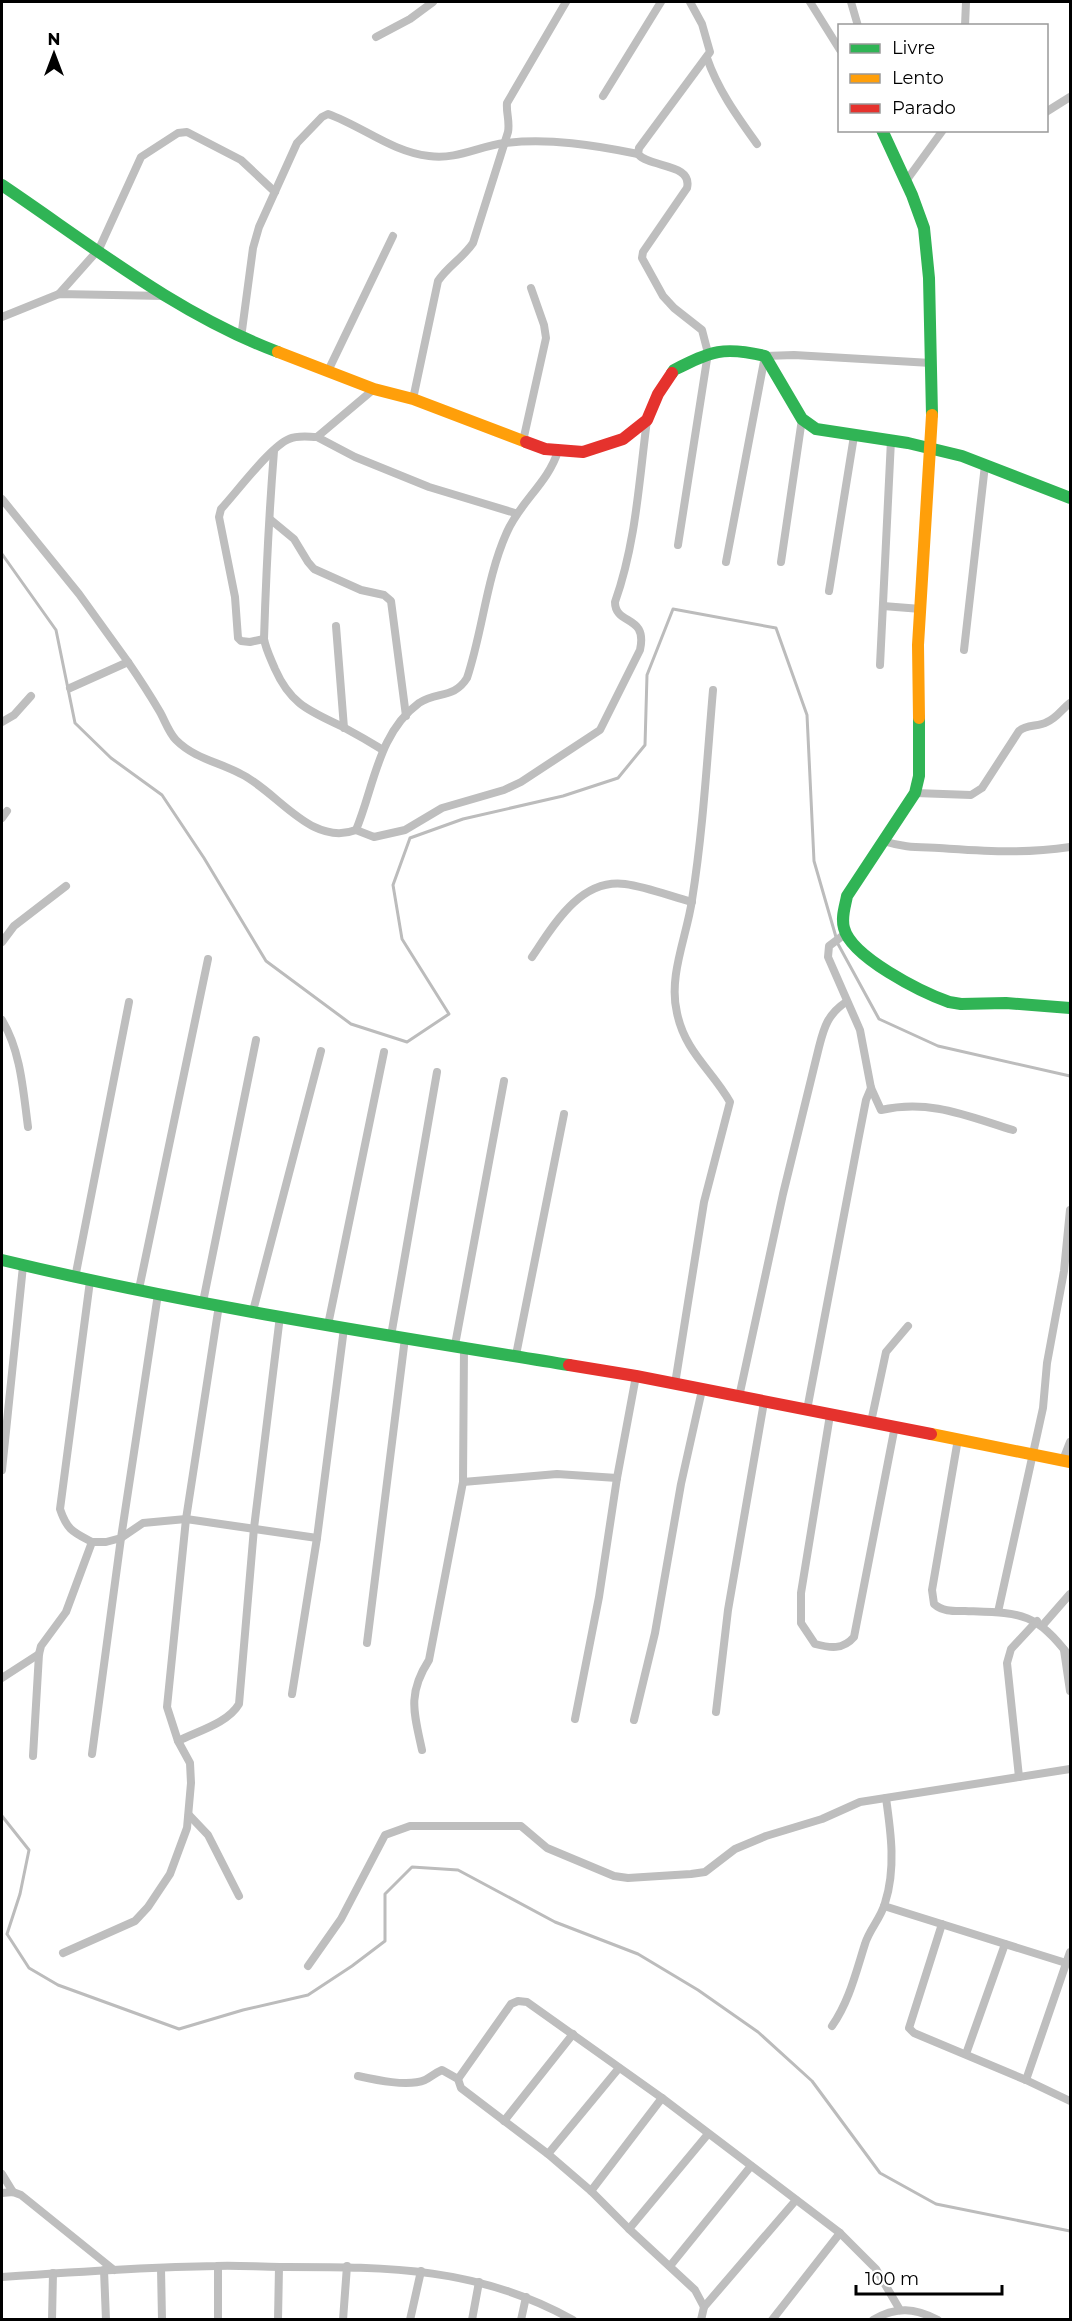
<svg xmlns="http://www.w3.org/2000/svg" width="1072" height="2321" viewBox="0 0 1072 2321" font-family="Montserrat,sans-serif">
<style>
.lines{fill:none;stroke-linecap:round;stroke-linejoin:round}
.stream{stroke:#bcbcbc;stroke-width:3}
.street{stroke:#bebebe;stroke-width:8}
.fast{stroke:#30b455;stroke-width:12}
.slow{stroke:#ff9f0a;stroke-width:12}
.jam{stroke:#e5322d;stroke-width:12}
</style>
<rect width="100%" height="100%" fill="#fff"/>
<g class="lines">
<!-- stream -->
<g class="stream">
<path d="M2,554L56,630L75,723L111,758L162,795L204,858L266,961L351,1024L407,1042L449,1014L402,939L393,885L410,838L463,819L563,796L618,778L645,745L647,675L673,609L776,628L807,715L814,861L838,944L879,1019L938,1046L1070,1076"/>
<path d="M2,1816L29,1850L20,1894L7,1934L29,1968L58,1985L179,2029L243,2010L308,1995L352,1966L385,1941V1894L412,1867L458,1870L555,1922L638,1954L698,1990L758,2032L812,2081L880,2173L936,2204L1070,2231"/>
</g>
<!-- street -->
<g class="street">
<path d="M810,2L840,50"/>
<path d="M851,2L858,26"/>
<path d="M965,26L966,2"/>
<path d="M376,37L410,19L433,2"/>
<path d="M707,58C718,90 737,116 757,144"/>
<path d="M603,96L661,2"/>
<path d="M1046,112L1070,97"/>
<path d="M906,181L943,130"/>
<path d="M59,294L99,249L141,157L178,133L187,132L241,160L275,192"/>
<path d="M2,317L59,294L166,296"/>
<path d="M241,338L253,248L259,227L297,143L322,117L328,114C362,126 392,152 429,156C457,160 479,146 505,143C550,138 594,145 638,154"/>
<path d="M328,371L393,236"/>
<path d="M413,399L438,281C448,266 463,258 473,243L508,132C510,121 506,113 507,103L566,2"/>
<path d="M317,437L355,457L429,487L515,513"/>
<path d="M523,441L546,338L544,325L531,288"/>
<path d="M274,451C269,514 266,576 264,639C266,650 271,659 275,669C291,705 310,711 343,727C356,734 370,742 383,750"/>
<path d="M2,499L79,594L128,662"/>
<path d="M271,520L294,539L308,562L314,569L361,590L384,595L391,601L406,716"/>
<path d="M678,545L708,353L702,330L674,308L663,296L642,258L643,252L687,188C693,163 649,168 638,154L639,148L710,52L702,24L690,2"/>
<path d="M726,562L765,356L794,355L931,363"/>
<path d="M781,562L802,419"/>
<path d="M829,591L854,436"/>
<path d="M883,606L921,609"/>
<path d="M336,626L344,728"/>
<path d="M264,639L250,642L241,641L238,638L235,597L219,517L221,509C236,493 271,446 289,439C298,435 308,437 317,437L374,389"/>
<path d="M964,650L985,465"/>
<path d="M880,665L891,440"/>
<path d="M70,688L128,662C139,678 150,695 160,712C165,721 169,733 176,740C195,759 219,762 241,774C278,792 311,847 356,830C374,787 378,733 419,703C437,691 454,699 467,678C483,630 486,579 507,532C520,502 548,483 558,451"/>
<path d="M2,722L14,715L31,696"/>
<path d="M915,793L971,795L982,788L1019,731C1027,724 1038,727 1047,722C1057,718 1062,709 1070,703"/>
<path d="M2,818L7,811"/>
<path d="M356,830L374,837L405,830L442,808L504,790L521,782L600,730L640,650C648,614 615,626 615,602C636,543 639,481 647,420"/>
<path d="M883,841C906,848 916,847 939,848C987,851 1022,854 1070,847"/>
<path d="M845,934L829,946L828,957L860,1030L871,1088L881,1110C930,1099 967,1116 1013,1130"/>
<path d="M2,942L14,926L66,886"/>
<path d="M532,957C553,926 580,878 625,884C647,887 670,896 692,902"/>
<path d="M2,1020C21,1052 23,1090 28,1127"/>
<path d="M75,1278L129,1002"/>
<path d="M90,1281L60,1509C67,1530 73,1532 92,1542"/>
<path d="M139,1289L208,959"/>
<path d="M203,1302L256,1040"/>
<path d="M253,1311L321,1051"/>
<path d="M328,1325L384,1052"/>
<path d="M391,1336L437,1072"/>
<path d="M455,1345L504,1081"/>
<path d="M516,1355L564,1114"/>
<path d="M675,1384L704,1202L730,1102C712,1070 685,1052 677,1013C668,976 687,936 692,900C703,831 707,760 713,690"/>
<path d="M739,1397L783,1194L819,1047C824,1027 828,1014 846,1002"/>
<path d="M807,1410L858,1141L866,1100L871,1088"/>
<path d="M830,1415L801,1593V1623L815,1644C830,1648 843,1650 854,1637L895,1426"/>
<path d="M871,1422L886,1352L908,1326"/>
<path d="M958,1439L932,1590L934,1604C943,1612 954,1611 965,1611C1020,1613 1035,1611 1070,1657"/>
<path d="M1063,1460L1070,1442"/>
<path d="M2,1470L23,1266"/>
<path d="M463,1482L557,1474L617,1478"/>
<path d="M998,1612L1043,1408L1047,1363L1064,1271L1070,1210"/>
<path d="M1042,1626L1070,1594"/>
<path d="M367,1643L405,1338"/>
<path d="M1064,1650L1070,1691"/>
<path d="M2,1678L39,1654"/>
<path d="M292,1694L317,1538L344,1328"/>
<path d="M716,1712L728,1610L764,1402"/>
<path d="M575,1719L599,1597L617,1478L636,1376"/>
<path d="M634,1720L655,1633L681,1484L702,1390"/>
<path d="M178,1741C198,1731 228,1723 239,1704L254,1528L280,1316"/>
<path d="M422,1750C414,1713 407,1694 429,1660L463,1482L464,1346"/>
<path d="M92,1754L121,1538L158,1294"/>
<path d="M33,1756L39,1654L41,1646L66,1612L92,1542H106L121,1538L143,1523L186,1519L317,1538"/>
<path d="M1019,1777L1007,1663L1011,1649L1037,1621"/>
<path d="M189,1815L208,1835L239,1896"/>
<path d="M884,1906L1066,1963"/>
<path d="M942,1924L909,2028L914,2033L1026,2080L1070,2101"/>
<path d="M63,1953L135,1921L148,1907L170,1874L187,1828L191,1783L190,1763L178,1741L167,1707L186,1519L219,1305"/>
<path d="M308,1966L341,1919L385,1835L410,1826H521L547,1848L614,1876L628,1878L691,1874L705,1872L735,1849L766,1836L822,1819L860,1802L1070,1769"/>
<path d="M832,2026C849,2002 856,1972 865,1944C869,1930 881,1918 885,1903C896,1869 891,1833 886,1798"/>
<path d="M966,2054L1005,1944"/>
<path d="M358,2076C376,2080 408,2087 425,2080C431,2077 435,2073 442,2070L458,2079L461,2088L548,2154L591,2191L629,2229L695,2290L704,2307L701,2320"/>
<path d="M458,2079L511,2004L518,2001L527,2002L662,2098L840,2233L876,2269L900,2310"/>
<path d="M1026,2080L1070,1952"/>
<path d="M504,2121L573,2034"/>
<path d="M548,2154L619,2068"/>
<path d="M2,2174L13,2192"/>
<path d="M591,2191L662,2098"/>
<path d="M2,2193L13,2192L21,2195L114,2270"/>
<path d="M629,2229L708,2134"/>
<path d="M670,2266L751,2166"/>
<path d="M161,2268L162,2320"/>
<path d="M104,2270L106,2320"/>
<path d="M2,2277C73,2272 144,2267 216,2266C237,2265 259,2267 280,2267C385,2267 477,2266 573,2320"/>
<path d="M704,2307L796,2200"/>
<path d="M52,2320L53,2273"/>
<path d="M218,2320V2266"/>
<path d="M278,2320L279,2267"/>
<path d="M343,2320L347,2266"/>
<path d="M410,2320L421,2271"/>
<path d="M472,2320L479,2282"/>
<path d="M521,2320L526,2297"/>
<path d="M772,2320L840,2233"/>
<path d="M873,2320C896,2306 915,2308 938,2320"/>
</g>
<!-- fast -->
<g class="fast">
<path d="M882,130L912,195L924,228L929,278L932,415"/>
<path d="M2,185C91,245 177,314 278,352"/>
<path d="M672,373L674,370C712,351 723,346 765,356L802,419L816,429L908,443L962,456L1070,498"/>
<path d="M919,718V776L915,793L847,896C845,907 841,917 844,928C851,957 921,992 949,1002L961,1004L1006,1003L1070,1008"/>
<path d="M2,1260C189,1305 379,1334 569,1365"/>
</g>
<!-- slow -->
<g class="slow">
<path d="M278,352L374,389L413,399L526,442"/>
<path d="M919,718L918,645L932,415"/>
<path d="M931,1434L1070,1462"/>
</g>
<!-- jam -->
<g class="jam">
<path d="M526,442L545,449L583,452L623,439L647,420L658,394L672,373"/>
<path d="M569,1365L636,1376L931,1434"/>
</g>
</g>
<!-- border -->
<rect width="1072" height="2321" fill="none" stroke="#000000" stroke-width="6"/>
<!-- legend -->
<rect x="838" y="24" width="210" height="108" fill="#ffffff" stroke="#999999" stroke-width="1.5"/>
<rect x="850" y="44" width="30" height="9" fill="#30b455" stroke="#999999" stroke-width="1.5"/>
<text x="892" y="54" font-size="18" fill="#000000">Livre</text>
<rect x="850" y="74" width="30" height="9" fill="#ff9f0a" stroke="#999999" stroke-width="1.5"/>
<text x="892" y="84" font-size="18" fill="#000000">Lento</text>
<rect x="850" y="104" width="30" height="9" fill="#e5322d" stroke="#999999" stroke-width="1.5"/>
<text x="892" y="114" font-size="18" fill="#000000">Parado</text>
<!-- north arrow -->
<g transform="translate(54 54)" stroke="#ffffff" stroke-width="4.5" paint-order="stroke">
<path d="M0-4.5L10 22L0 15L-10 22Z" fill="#000000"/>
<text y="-9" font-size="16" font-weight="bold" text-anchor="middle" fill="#000000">N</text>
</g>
<!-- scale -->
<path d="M856 2285v9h146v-9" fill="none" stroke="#000000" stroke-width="3"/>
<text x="865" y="2285" font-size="18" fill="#000000" stroke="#ffffff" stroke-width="4.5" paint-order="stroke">100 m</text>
</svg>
